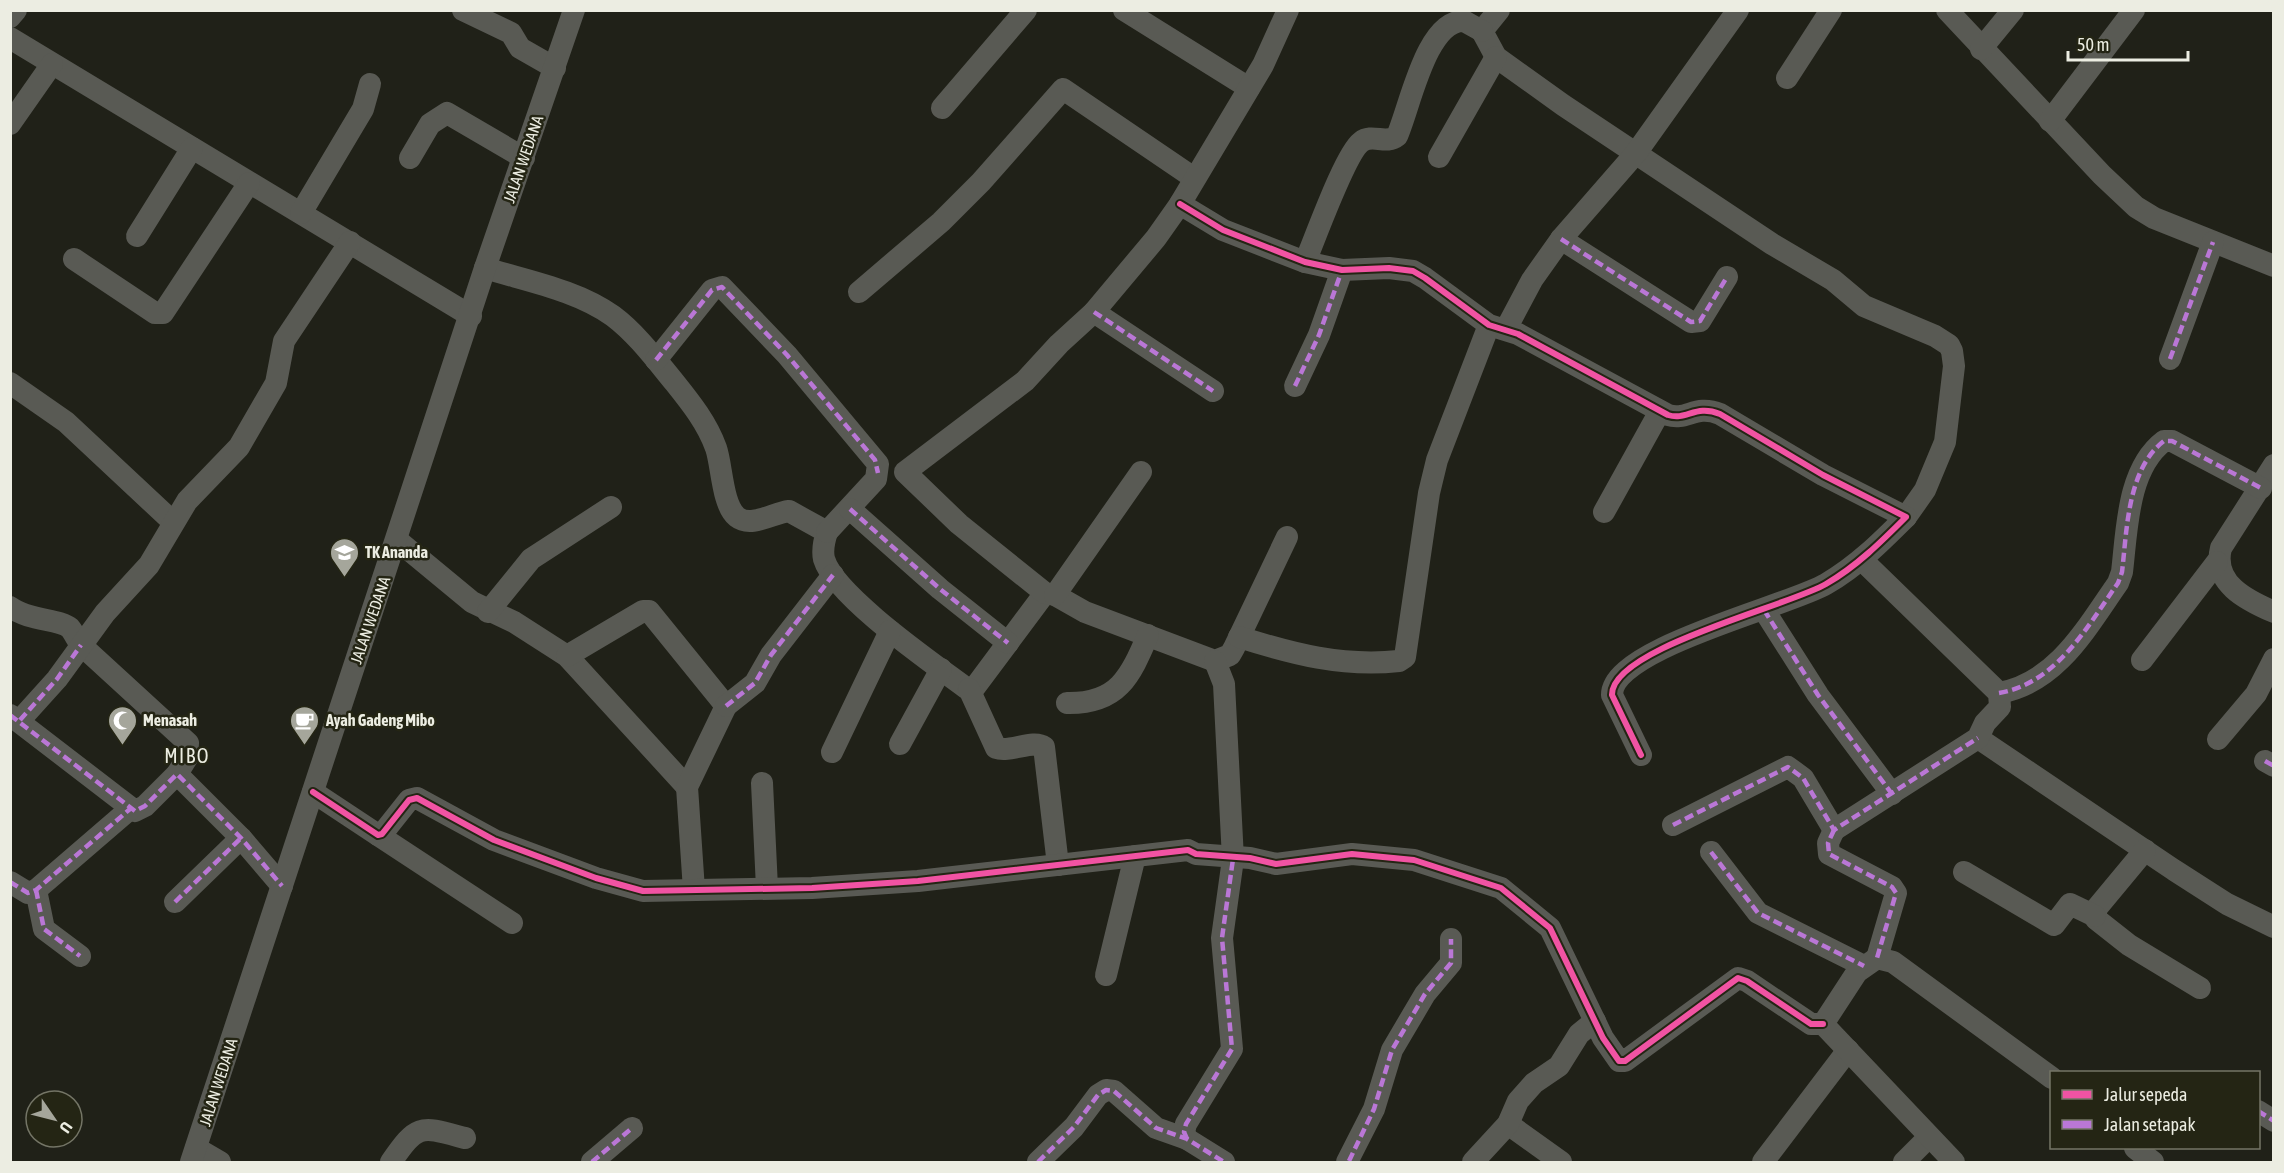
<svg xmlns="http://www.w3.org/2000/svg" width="2284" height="1173" viewBox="0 0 2284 1173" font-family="'Asap Condensed',sans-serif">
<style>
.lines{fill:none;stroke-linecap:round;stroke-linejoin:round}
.minor{stroke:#595a54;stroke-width:22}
.quiet{stroke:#ba77d6;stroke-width:4.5;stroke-dasharray:9 4.5;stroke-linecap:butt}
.cycleway-casing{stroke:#242514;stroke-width:10}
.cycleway{stroke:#f153a3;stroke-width:6}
.labels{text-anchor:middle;stroke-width:5;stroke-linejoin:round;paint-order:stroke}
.street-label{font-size:16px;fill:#ecede2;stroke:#242514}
.poi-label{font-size:16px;font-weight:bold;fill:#ecede2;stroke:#242514;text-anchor:start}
.quarter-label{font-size:20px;letter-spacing:1.5px;fill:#ecede2;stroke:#242514}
</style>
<rect width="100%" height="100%" fill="#202118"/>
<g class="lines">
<!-- minor -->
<g class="minor">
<path d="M463,10L511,33L520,48L555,68"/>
<path d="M1124,10L1249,88"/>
<path d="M1499,10L1482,31L1496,57L1563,105L1772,244L1833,280L1864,306L1935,336L1949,345L1952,351L1954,366L1945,442L1925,490L1906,517"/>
<path d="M1947,10L2102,175L2136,207L2154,218L2274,266"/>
<path d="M10,17L16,10"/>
<path d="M10,38L471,316"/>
<path d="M1981,49L2013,10"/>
<path d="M1787,78L1831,10"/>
<path d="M942,108L1026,10"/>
<path d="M2050,121L2134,10"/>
<path d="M10,124L52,64"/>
<path d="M1439,157L1496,57"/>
<path d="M410,158L430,124L447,113L524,158"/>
<path d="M1180,204L1223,230L1305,262L1342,270L1389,268L1413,271L1425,278L1489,325L1518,334L1668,415C1687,421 1695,404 1720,414L1823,475L1906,517C1881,542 1857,566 1826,584C1789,606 1611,648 1612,695L1641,755"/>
<path d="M301,213L363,109L370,84"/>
<path d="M137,236L192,148"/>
<path d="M1561,239L1691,322L1700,321L1727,277"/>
<path d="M74,259L155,313H163L249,183"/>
<path d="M1305,262C1315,239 1345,154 1361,142C1372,133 1386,145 1397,136C1410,107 1426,20 1464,21L1482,31"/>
<path d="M485,268C527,281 577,290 613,316C637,334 656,360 675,383C691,403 707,423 716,448C722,465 722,505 737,517C751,528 773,513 789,511L827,532C824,541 822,550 824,559C835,596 934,664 966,688L975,687L1045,593"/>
<path d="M859,292L941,222L981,182L1063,89L1194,178"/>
<path d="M1094,312L1213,391"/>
<path d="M1506,329L1532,280L1561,239L1636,153L1738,10"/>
<path d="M2170,359L2213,242"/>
<path d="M656,360L712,290L722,287L787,355L878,464L876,479L827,532"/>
<path d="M10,383L66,422L173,522"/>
<path d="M1295,386L1319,335L1342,270"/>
<path d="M2274,465L2221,548C2212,583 2246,600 2274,612"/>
<path d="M850,509L940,589L1008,643"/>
<path d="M1604,512L1660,411"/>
<path d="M1287,537L1234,648L1230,655L1215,661L1085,612L1055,595L1045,593L959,524L905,472L1025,381L1059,344L1094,312L1156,238L1180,204L1263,65L1288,10"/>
<path d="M397,540L472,602L514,622L567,656L687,787"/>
<path d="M1055,595L1141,472"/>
<path d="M10,607C29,621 60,619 70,628C74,633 77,640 81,645L188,743L187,758L177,774"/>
<path d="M1764,610L1818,695L1892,794"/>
<path d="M488,612L531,559L611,507"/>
<path d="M1239,637C1293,654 1342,667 1399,661L1405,657L1429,493L1437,460L1489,325"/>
<path d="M567,656L643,611H649L726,706L687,787L694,890"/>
<path d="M2142,660L2217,562"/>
<path d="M969,689L996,748C1010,753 1033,739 1044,747L1058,865"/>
<path d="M1999,693C2057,683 2087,627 2118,583L2122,572C2127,531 2127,469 2164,441H2172L2261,488"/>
<path d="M1067,703C1118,704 1130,677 1148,635"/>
<path d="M726,706L755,683L771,655L833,575"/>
<path d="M10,715L135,811L145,806L177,774L241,838L282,886"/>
<path d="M20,720L57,679L105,613L149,565L187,501L239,447L276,383L284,341L350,242"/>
<path d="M1978,738L2174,870L2227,904L2274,927"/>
<path d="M2218,739L2256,694L2274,659"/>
<path d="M900,744L941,669"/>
<path d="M832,752L890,631"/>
<path d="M2265,761L2274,766"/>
<path d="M762,783L767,888"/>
<path d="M313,792L378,835L382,834L409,800L417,798L494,840L596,878L643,891L812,888L918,881L1188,850L1196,854L1250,858L1276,864L1352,854L1414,860L1501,888L1550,928L1603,1038L1619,1061H1625L1738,978L1747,981L1811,1024H1823"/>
<path d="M1673,825L1788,767L1803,778L1834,830L1978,738L1985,723L2000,707L1999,693L1862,560"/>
<path d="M1834,830L1828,843L1829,854L1892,887L1896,893L1877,958"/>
<path d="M378,835L512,923"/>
<path d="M2145,850L2096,909V919L2129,945L2200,988"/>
<path d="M1711,852L1758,913L1864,966"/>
<path d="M1964,872L2054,925L2070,904L2095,916"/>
<path d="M10,882L28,893L36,890L130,809"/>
<path d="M36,890L44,929L80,956"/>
<path d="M175,902L241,838"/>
<path d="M1106,975L1135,856"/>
<path d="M2258,1111L2274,1121"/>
<path d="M1508,1124L1561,1162"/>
<path d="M1187,1139L1184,1132L1186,1124L1232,1049L1222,938L1233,859L1224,684L1215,661"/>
<path d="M196,1148L220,1162"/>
<path d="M2135,1148L2153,1162"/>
<path d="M191,1162L485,268L574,10"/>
<path d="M391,1162C418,1123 420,1126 465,1138"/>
<path d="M592,1162L632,1128"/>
<path d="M1038,1162L1074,1127L1098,1095L1106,1090L1114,1091L1156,1128L1187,1139L1224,1162"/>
<path d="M1347,1162L1374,1109L1392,1050L1425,994L1451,963V939"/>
<path d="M1473,1162L1508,1124L1518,1101L1534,1083L1559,1066L1579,1034L1595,1021"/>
<path d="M1763,1162L1848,1050"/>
<path d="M1904,1162L1929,1137"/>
<path d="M1954,1162L1823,1024L1857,972L1877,958L1893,962L2052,1078"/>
</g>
<!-- quiet -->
<g class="quiet">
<path d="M1561,239L1691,322L1700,321L1727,277"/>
<path d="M1094,312L1213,391"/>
<path d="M2170,359L2213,242"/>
<path d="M656,360L712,290L722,287L787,355L875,460L878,473"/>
<path d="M1295,386L1319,335L1342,270"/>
<path d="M850,509L940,589L1008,643"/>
<path d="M1764,610L1818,695L1892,794"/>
<path d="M1999,693C2057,683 2087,627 2118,583L2122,572C2127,531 2127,469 2164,441H2172L2261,488"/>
<path d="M726,706L755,683L771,655L833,575"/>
<path d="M10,715L135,811L145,806L177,774L241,838L282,886"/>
<path d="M20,720L57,679L81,645"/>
<path d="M2265,761L2274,766"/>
<path d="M1673,825L1788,767L1803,778L1834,830L1978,738"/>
<path d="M1834,830L1828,843L1829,854L1892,887L1896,893L1877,958"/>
<path d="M1711,852L1758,913L1864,966"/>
<path d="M10,882L28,893L36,890L130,809"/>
<path d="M36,890L44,929L80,956"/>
<path d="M175,902L241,838"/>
<path d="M2258,1111L2274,1121"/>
<path d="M1187,1139L1184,1132L1186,1124L1232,1049L1222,938L1233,859"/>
<path d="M1349,1161L1374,1109L1392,1050L1425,994L1451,963V939"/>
<path d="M592,1162L632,1128"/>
<path d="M1038,1162L1074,1127L1098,1095L1106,1090L1114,1091L1156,1128L1187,1139L1224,1162"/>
</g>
<defs>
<g id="cycleway">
<path d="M1180,204L1223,230L1305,262L1342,270L1389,268L1413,271L1425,278L1489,325L1518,334L1668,415C1687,421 1695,404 1720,414L1823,475L1906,517C1881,542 1857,566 1826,584C1789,606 1611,648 1612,695L1641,755"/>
<path d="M313,792L378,835L382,834L409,800L417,798L494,840L596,878L643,891L812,888L918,881L1188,850L1196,854L1250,858L1276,864L1352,854L1414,860L1501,888L1550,928L1603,1038L1619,1061H1625L1738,978L1747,981L1811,1024H1823"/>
</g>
</defs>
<!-- cycleway casing -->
<use href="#cycleway" class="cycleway-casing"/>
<!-- cycleway -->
<use href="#cycleway" class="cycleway"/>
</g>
<!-- icons -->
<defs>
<symbol id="school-pin" viewBox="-11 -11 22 30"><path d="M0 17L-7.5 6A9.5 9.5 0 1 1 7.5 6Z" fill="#a5a69b" stroke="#242514"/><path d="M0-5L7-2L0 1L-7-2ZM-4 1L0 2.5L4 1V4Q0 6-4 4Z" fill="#fff"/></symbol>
<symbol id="mosque-pin" viewBox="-11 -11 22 30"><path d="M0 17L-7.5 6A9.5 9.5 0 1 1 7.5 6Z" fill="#a5a69b" stroke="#242514"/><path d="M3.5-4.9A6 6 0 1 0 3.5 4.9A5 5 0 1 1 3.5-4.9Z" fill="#fff"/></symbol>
<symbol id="cafe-pin" viewBox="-11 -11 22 30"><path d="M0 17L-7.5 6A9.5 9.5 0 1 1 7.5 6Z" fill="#a5a69b" stroke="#242514"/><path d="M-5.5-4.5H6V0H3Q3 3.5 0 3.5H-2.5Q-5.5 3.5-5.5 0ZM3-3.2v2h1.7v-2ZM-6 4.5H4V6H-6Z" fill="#fff"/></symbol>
</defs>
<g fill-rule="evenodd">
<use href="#school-pin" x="328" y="536" width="33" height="45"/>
<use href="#mosque-pin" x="106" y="704" width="33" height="45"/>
<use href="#cafe-pin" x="288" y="704" width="33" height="45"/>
</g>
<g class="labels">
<!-- street labels -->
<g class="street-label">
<text transform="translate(523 159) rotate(-71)" y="6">JALAN WEDANA</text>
<text transform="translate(370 620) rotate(-71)" y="6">JALAN WEDANA</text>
<text transform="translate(218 1082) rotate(-72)" y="6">JALAN WEDANA</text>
</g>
<!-- poi labels -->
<g class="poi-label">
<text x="365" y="558">TK Ananda</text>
<text x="143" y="726">Menasah</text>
<text x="326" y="726">Ayah Gadeng Mibo</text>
</g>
<!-- quarter labels -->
<g class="quarter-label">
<text x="187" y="763">MIBO</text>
</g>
</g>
<!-- border -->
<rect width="2284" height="1173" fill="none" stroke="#ecede2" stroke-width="24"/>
<!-- legend -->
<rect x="2050" y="1071" width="210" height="78" fill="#242514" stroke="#747566" stroke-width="1.5"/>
<rect x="2062" y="1090" width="30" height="9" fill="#f153a3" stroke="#747566" stroke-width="1.5"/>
<text x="2104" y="1101" font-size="18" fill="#ecede2">Jalur sepeda</text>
<rect x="2062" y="1120" width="30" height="9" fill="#ba77d6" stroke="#747566" stroke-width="1.5"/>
<text x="2104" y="1131" font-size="18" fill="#ecede2">Jalan setapak</text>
<!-- north arrow -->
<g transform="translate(54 1119) rotate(125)"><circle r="28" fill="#242514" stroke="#747566" stroke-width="1.5"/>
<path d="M0-4.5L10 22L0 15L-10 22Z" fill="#a5a69b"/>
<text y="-9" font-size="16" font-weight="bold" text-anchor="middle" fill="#ecede2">U</text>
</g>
<!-- scale -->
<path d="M2068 51v9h120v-9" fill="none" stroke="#ecede2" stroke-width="3"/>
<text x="2077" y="51" font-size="18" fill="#ecede2" stroke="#242514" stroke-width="4.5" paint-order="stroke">50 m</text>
</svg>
